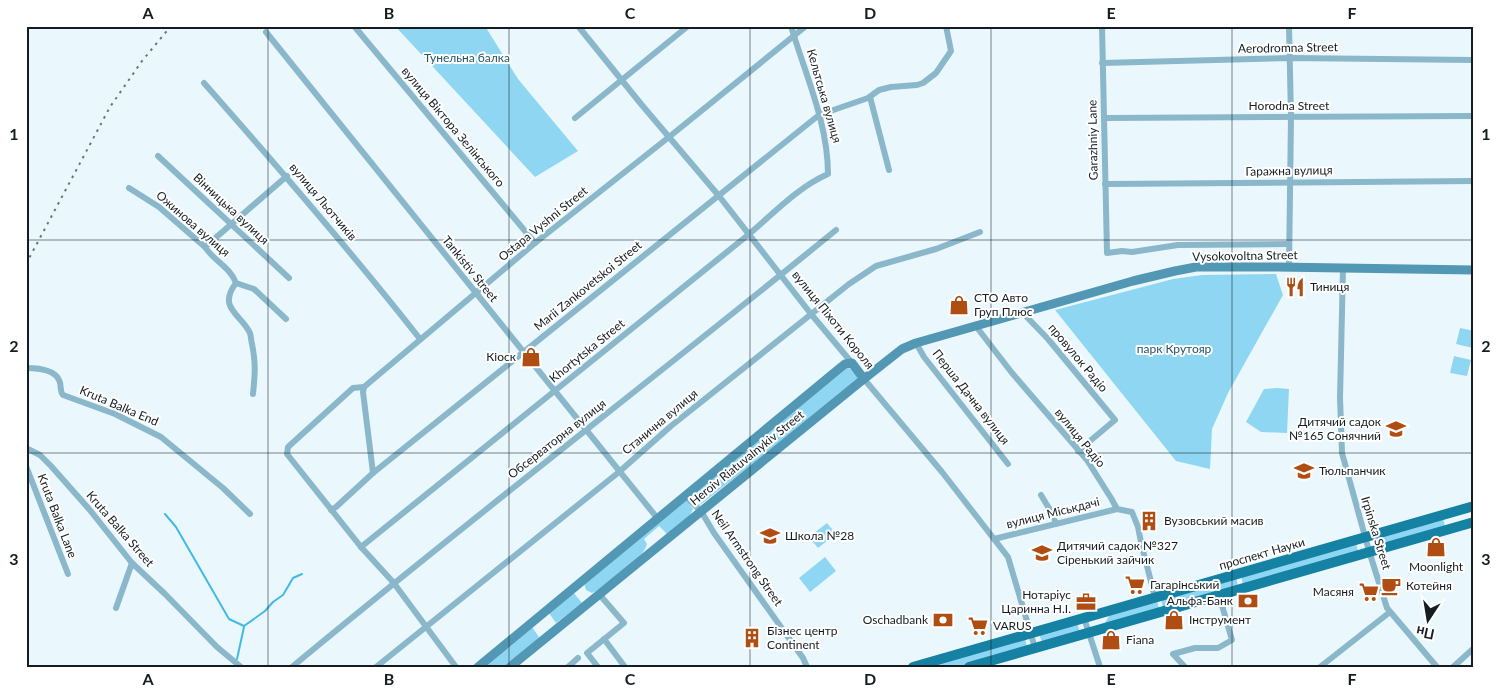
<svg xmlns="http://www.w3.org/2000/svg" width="1500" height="693" viewBox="0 0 1500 693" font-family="Lato,sans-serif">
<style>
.green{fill:#8fd6f3}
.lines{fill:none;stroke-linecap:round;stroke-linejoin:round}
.stream{stroke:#41bae4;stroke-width:2}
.street{stroke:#8bb7ca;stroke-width:6}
.secondary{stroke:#5298b4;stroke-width:9}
.primary{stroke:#1581a3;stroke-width:10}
.rail{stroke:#6b757a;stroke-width:2;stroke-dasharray:2.5 5;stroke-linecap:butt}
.grid{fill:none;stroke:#151d21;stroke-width:1;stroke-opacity:0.55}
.labels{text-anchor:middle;stroke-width:4;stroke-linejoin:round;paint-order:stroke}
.street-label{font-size:12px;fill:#151d21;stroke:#fff}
.park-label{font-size:12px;fill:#245567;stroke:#fff}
.poi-label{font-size:12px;fill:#151d21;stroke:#fff;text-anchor:start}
.neatline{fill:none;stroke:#151d21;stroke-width:2}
.grid-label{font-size:16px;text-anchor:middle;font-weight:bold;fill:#151d21}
</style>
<rect width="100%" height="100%" fill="#eaf8fe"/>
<!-- green -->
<g class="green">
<path d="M395,26H485L518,79L578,151L535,177Z"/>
<path d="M1276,274L1283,295L1228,393L1212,429L1210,469L1176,461L1055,310L1173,279L1202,275Z"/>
<path d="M1460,328L1474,331L1473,348L1456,344Z"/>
<path d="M1454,356L1471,360L1467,376L1450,373Z"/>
<path d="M847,368L852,369L858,377L855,383L700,505L694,498L695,492Z"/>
<path d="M1277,388L1289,389L1287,433L1261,432L1246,422L1264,389Z"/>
<path d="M687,501L693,509L689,517L667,534L659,526L644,539L647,544C643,560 609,581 596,591L592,593L586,590L584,583L682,502Z"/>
<path d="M1443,518L1445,526L1377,546L1375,537Z"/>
<path d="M827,523L836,534L818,548L809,537Z"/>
<path d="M1356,543L1358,551L1243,585L1241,576Z"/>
<path d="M825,557L836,571L810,592L799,578Z"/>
<path d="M1236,577L1238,586L1163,608L1161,599Z"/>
<path d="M573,592L582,603L556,623L549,613Z"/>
<path d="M1157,600L1159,609L1104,625L1110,614Z"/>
<path d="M1077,623L1080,632L1042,642L1039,634Z"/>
<path d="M532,627L539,637L537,640L503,667H482Z"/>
<path d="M1025,638L1027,647L958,667H927Z"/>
</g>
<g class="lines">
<!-- stream -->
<g class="stream">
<path d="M165,514L176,527L229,619L244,626L265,611L273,602L283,595L293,578L302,574"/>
<path d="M237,659L244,627"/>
</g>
<!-- street -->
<g class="street">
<path d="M354,26L535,243"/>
<path d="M578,26L641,104L719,196L811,314L852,363"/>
<path d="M1102,26L1107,253L1122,251L1132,252L1178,245L1289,244"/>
<path d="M266,32L658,519"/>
<path d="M1102,63L1290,58L1474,60"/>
<path d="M204,83C278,167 351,251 420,339"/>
<path d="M870,97L889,170"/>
<path d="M575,118L688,26"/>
<path d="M1105,118L1474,116"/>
<path d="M158,156L289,278"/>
<path d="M1105,184L1474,181"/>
<path d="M129,188L159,207L205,247C214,261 230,267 236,283L254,289L286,319"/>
<path d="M205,247L287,176"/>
<path d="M1289,267L1291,117L1289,26"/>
<path d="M1343,268L1340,398L1342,453L1369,551L1387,608L1437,667"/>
<path d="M236,283C217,308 241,314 250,333C251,336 251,341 252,344C256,364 255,374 253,394"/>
<path d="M1022,312L1048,339L1115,420L1078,451"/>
<path d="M975,325L1012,373L1087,460L1111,498L1117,509L1132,512L1138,527L1142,547L1155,597"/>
<path d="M916,343L924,357L1008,464"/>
<path d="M26,368C37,368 54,369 59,380C62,385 59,390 63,395L115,414L161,437L223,488L250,514"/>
<path d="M864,379L942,472L1008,557L1035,648"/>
<path d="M364,387L353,388L288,447L287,454L361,547L393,582L456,667"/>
<path d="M26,448L40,455L51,466L89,509L132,563L165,594L217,647L241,667"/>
<path d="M26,466L68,574"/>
<path d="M373,473L363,392L364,387L535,243L669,137L806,26"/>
<path d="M1041,495L1053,515L1056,524"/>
<path d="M685,496L701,511L714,533L803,658L807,667"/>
<path d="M331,510L336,507L373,473L819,115L868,98L879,90L891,87L917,85L923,83L936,73L951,51L946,26"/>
<path d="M994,539L1117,509"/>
<path d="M361,547L748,235C773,214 798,187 828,174C828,123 805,74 791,26"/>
<path d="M116,608L132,563"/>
<path d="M1084,618L1100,667"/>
<path d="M604,639L625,667"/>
<path d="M292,667C471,518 656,377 836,230"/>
<path d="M376,667L619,472L671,426L849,284L876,266L936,249L980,232"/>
<path d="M568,667L578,658"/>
<path d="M598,667L587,653L624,623L599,594"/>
<path d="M1185,667L1173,654L1195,648H1218L1232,640L1219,595"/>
<path d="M1320,667L1390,612"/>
<path d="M1453,667L1474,648"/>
</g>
<!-- secondary -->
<g class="secondary">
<path d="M478,667L840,368L845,364L852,363L864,379"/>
<path d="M510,667L860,382L902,349L916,343L1133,281L1175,271L1196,267H1277L1474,270"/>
</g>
<!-- primary -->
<g class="primary">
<path d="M913,667L1474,506"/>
<path d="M969,667L1474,522"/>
</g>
<!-- rail -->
<path class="rail" d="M26,264L110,107L142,61L171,26"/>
</g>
<!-- grid -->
<path class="grid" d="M268,26V667M509,26V667M750,26V667M991,26V667M1232,26V667M26,240H1474M26,453H1474"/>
<!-- icons -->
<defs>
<symbol id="restaurant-bare" viewBox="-9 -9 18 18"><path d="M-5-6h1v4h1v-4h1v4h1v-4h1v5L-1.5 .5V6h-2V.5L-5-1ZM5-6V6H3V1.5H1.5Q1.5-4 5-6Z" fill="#b04d13" stroke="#fff" stroke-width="2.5" paint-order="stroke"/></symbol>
<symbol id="shop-bare" viewBox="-9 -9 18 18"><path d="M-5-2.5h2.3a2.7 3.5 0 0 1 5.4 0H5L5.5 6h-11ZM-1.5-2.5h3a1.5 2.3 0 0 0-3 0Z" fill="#b04d13" stroke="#fff" stroke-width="2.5" paint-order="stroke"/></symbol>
<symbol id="school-bare" viewBox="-9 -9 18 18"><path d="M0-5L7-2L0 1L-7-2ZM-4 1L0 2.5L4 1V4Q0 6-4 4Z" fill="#b04d13" stroke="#fff" stroke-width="2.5" paint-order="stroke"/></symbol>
<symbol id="building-bare" viewBox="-9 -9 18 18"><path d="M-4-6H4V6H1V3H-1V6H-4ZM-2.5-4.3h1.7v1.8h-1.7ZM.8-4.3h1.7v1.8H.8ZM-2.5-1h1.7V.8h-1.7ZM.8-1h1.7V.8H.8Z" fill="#b04d13" stroke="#fff" stroke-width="2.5" paint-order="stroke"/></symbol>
<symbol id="supermarket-bare" viewBox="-9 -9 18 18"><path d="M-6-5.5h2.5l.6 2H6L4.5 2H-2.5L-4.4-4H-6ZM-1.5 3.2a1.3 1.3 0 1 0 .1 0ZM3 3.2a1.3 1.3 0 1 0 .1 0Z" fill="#b04d13" stroke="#fff" stroke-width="2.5" paint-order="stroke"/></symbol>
<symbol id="cafe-bare" viewBox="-9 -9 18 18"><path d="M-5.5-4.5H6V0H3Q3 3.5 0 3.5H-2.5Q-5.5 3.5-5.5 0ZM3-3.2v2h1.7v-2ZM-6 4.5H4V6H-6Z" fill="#b04d13" stroke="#fff" stroke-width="2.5" paint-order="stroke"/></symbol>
<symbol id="bank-bare" viewBox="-9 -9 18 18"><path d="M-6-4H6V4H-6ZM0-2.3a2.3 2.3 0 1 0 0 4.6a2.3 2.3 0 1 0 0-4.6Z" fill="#b04d13" stroke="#fff" stroke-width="2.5" paint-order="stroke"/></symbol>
<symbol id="office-bare" viewBox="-9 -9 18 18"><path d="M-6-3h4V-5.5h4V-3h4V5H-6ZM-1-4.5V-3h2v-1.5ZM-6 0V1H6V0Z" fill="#b04d13" stroke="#fff" stroke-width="2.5" paint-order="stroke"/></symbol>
</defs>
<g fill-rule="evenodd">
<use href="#restaurant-bare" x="1281" y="273" width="28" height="28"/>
<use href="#shop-bare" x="945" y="291" width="28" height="28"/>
<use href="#shop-bare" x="517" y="343" width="28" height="28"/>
<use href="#school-bare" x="1382" y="415" width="28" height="28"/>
<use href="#school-bare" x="1290" y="457" width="28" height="28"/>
<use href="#building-bare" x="1135" y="507" width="28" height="28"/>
<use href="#school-bare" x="756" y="522" width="28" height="28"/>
<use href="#shop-bare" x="1422" y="533" width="28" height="28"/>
<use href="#school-bare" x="1028" y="539" width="28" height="28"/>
<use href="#supermarket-bare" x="1121" y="571" width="28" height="28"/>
<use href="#cafe-bare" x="1377" y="572" width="28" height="28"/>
<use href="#supermarket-bare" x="1355" y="578" width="28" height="28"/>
<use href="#bank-bare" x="1234" y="587" width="28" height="28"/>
<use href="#office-bare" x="1072" y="588" width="28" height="28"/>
<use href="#bank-bare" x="929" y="606" width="28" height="28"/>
<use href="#shop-bare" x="1160" y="606" width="28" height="28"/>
<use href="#supermarket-bare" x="964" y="612" width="28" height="28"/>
<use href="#building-bare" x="738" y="624" width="28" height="28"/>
<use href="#shop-bare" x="1097" y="626" width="28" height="28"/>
</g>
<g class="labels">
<!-- street labels -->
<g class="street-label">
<text transform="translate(1288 48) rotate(-1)" y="4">Aerodromna Street</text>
<text transform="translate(824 96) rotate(74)" y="4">Кельтська вулиця</text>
<text x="1289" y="110">Horodna Street</text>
<text transform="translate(453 127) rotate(50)" y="4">вулиця Віктора Зелінського</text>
<text transform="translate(1093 140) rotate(-91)" y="4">Garazhniy Lane</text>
<text transform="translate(1289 171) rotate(-1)" y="4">Гаражна вулиця</text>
<text transform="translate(323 202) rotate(50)" y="4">вулиця Льотчиків</text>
<text transform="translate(231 209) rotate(43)" y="4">Вінницька вулиця</text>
<text transform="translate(193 224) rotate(41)" y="4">Ожинова вулиця</text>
<text transform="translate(543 224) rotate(-39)" y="4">Ostapa Vyshni Street</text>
<text transform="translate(1245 256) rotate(-1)" y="4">Vysokovoltna Street</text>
<text transform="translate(470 269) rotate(51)" y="4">Tankistiv Street</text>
<text transform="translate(588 286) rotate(-39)" y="4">Marii Zankovetskoi Street</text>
<text transform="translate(833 320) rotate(51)" y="4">вулиця Піхоти Короля</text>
<text transform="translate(587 351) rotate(-39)" y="4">Khortytska Street</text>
<text transform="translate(1078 358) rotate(50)" y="4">провулок Радіо</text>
<text transform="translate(971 397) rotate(52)" y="4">Перша Дачна вулиця</text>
<text transform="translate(119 406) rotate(23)" y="4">Kruta Balka End</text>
<text transform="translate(660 422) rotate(-40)" y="4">Станична вулиця</text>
<text transform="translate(1080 438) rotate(51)" y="4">вулиця Радіо</text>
<text transform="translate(557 439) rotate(-38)" y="4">Обсерваторна вулиця</text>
<text transform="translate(747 458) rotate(-39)" y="4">Heroiv Riatuvalnykiv Street</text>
<text transform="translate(1053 513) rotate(-14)" y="4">вулиця Міськдачі</text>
<text transform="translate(57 516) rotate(69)" y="4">Kruta Balka Lane</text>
<text transform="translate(120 529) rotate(49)" y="4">Kruta Balka Street</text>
<text transform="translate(1376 533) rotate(73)" y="4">Irpinska Street</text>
<text transform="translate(1262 554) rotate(-16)" y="4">проспект Науки</text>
<text transform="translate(747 558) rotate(55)" y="4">Neil Armstrong Street</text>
</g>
<!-- park labels -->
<g class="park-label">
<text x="467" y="62">Тунельна балка</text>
<text x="1174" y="353">парк Крутояр</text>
</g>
<!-- poi labels -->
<g class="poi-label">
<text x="1310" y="291">Тиниця</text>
<text x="974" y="302">СТО Авто<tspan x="974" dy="14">Груп Плюс</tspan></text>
<text x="516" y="361" text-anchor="end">Кіоск</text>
<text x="1381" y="426" text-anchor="end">Дитячий садок<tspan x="1381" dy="14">№165 Сонячний</tspan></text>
<text x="1319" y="475">Тюльпанчик</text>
<text x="1164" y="525">Вузовський масив</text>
<text x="785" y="540">Школа №28</text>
<text x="1057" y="550">Дитячий садок №327<tspan x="1057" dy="14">Сіренький зайчик</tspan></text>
<text x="1436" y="571" text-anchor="middle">Moonlight</text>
<text x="1150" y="589">Гагарінський</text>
<text x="1406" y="590">Котейня</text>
<text x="1354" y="596" text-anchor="end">Масяня</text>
<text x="1071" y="599" text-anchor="end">Нотарiус<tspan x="1071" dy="14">Царинна Н.I.</tspan></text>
<text x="1233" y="605" text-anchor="end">Альфа-Банк</text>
<text x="928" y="624" text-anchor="end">Oschadbank</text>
<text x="1189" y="624">Інструмент</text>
<text x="993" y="630">VARUS</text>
<text x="767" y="635">Бізнес центр<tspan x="767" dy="14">Continent</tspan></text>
<text x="1126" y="644">Fiana</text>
</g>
</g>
<!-- border -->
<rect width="1500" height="693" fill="none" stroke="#ffffff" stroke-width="55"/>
<!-- north arrow -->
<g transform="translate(1428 620) rotate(192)" stroke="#ffffff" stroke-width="4" paint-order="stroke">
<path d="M0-4L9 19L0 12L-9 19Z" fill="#151d21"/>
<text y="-8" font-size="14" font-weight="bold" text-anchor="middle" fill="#151d21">Пн</text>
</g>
<rect x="28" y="28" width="1444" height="638" class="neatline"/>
<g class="grid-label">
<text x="148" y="19">A</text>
<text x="389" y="19">B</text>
<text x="630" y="19">C</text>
<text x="870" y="19">D</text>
<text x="1111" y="19">E</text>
<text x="1352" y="19">F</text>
<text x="14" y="140">1</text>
<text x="1486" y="140">1</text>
<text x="14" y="352">2</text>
<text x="1486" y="352">2</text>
<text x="14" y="565">3</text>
<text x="1486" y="565">3</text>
<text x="148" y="685">A</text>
<text x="389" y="685">B</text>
<text x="630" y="685">C</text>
<text x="870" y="685">D</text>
<text x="1111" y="685">E</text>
<text x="1352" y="685">F</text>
</g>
</svg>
